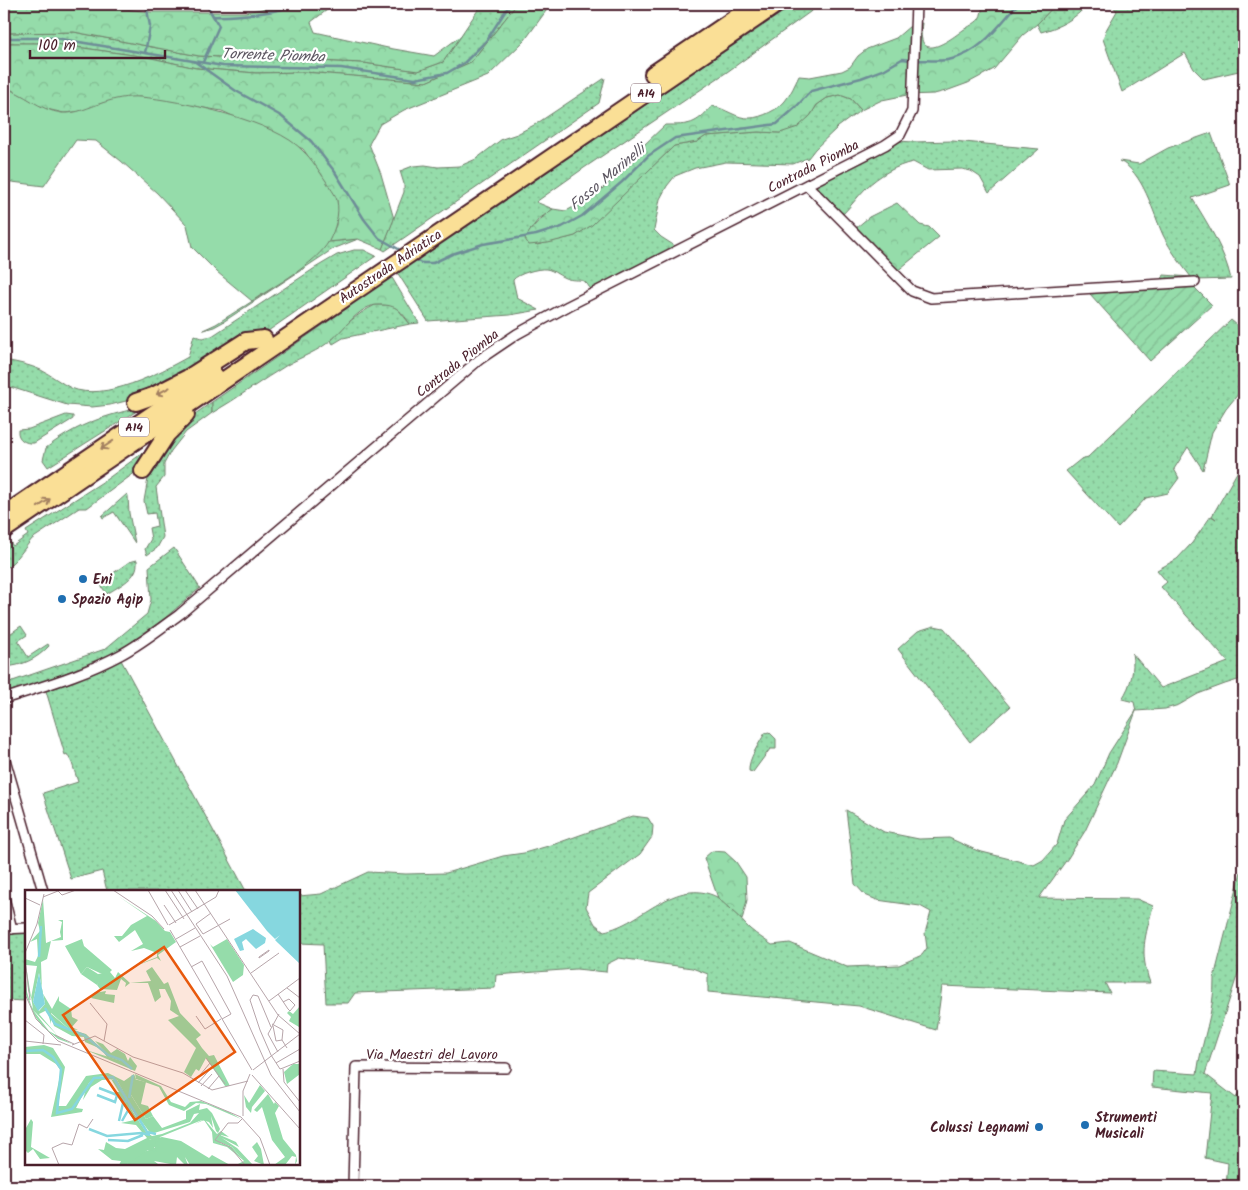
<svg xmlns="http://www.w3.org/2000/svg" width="1248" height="1190" viewBox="0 0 1248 1190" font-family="Kalam,sans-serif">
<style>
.grass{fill:url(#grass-dots);stroke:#707e6a}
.forest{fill:url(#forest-crowns);stroke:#707e6a}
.garden{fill:url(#garden-furrows);stroke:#707e6a}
.pitch{fill:#95dcaa;stroke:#707e6a}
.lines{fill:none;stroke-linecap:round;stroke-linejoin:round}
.stream{stroke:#6e8d97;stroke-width:2.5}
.minor-casing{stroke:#4a1f2b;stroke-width:12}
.motorway-casing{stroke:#4a1f2b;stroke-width:20}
.minor{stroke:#fff;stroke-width:9}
.motorway{stroke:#fadf96;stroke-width:16}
.oneway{stroke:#a27f60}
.poi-dot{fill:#1f6fb2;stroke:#fff;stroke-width:2}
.labels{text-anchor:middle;stroke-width:4.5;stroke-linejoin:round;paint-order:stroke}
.shield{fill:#fff;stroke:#80626b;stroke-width:1}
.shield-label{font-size:12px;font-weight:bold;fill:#4a1f2b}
.street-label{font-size:14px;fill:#4a1f2b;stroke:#fff}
.poi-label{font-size:14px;font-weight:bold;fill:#4a1f2b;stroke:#fff;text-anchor:start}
.water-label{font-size:15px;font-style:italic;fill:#5c5661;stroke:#fff}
.inset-river{fill:none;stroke:#86d7df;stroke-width:2.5}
.inset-road{fill:none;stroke:#b7a5aa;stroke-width:1}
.view{fill:#e8590c;fill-opacity:0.15;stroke:#e8590c;stroke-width:2.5}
.inset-edge{fill:none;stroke:#4a1f2b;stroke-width:2.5}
</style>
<defs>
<pattern id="grass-dots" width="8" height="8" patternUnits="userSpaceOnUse" patternTransform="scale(1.25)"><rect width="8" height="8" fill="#95dcaa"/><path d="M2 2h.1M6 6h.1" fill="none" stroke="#82bc92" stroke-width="1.8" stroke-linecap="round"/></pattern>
<pattern id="forest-crowns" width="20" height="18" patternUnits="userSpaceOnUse" patternTransform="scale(1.25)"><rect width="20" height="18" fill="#95dcaa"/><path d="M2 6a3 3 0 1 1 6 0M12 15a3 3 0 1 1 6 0" fill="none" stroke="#82bc92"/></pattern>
<pattern id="garden-furrows" width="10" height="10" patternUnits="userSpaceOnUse" patternTransform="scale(1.25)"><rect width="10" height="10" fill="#95dcaa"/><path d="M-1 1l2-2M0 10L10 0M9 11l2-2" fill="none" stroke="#82bc92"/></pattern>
</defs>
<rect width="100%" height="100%" fill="#fff"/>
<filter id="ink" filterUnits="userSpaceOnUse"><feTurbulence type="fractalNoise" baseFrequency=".02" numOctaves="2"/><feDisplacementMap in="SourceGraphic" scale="10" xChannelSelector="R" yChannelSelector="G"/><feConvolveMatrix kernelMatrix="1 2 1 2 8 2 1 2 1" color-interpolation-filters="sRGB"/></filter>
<g filter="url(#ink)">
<!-- grass -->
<g class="grass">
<path d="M482,4H517L471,62L426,82L304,72L256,73L196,68L147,57L48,43H4V33L74,32L199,56L364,63L418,71L443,62Z"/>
<path d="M795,4H821L727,72L584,168L536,202L553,209L539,219L530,230L537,245L575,236L591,225L674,146L697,142L706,136L758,132L780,133L810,116L817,105L827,98L840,95L851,99L861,110L838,127L815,149L808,158L793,164L726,162L695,168L675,176L667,186L660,199L654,230L661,237L675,246L591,290C583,276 581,282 568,279C560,277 554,270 546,269C538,268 517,274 513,280L517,298L539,310L510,315L428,321L397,272Z"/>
<path d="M1056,4H1088C1075,19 1060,27 1041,32L1037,24Z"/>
<path d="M1111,4H1244V72L1243,70L1204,79L1194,69L1185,53L1122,92L1103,39L1106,30L1117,11Z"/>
<path d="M605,78L599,103L385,251L382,249L404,192V184L400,171L413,166L425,165L438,167L460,166L476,159L502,139L517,134L536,124Z"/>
<path d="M1211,133L1230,185L1192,198C1208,224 1224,249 1231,279L1161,281L1164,275L1191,277C1181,264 1171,251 1163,235C1153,213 1143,171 1119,161L1139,164L1168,148Z"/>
<path d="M898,141L913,142L953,141L1039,149L989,193L980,177L971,171L962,169L928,170L913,162C897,165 878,176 866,188C858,196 851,206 843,214L813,187L891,147Z"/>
<path d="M358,239L333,249L223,322L214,327L203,330L216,324C255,299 297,276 328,242Z"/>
<path d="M354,250H364L376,256L258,338L134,399L110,405L92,407L67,405L4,385V360C16,362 30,365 41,370C51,375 61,383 71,388C105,402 159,373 188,357L194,335L202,338L212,336L315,268L337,255Z"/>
<path d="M375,305H390L397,308L410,324L343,338L333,344L331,341C344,325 357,314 375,305Z"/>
<path d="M1231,320L1244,331V387L1226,409L1212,432L1203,470L1188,447L1174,469L1179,478L1168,493L1146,498L1118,528L1066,471L1081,459L1088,457Z"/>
<path d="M212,402V413L186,432L171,451L164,464V477L156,487L163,537L157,548L147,555L145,549L151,539L149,528L157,526L155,513L147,514L144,501L149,473L181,424Z"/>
<path d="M138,408L140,409L48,467L43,460L46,448C77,425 100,417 138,408Z"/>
<path d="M66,415L73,416V419L34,443C25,444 17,439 18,430L29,429Z"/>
<path d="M159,441L144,466L87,508H79L32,539L18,557L4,571V546L10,542L13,546L28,535L26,531L107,479Z"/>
<path d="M1244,460V678L1225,684L1198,694L1179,705L1165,709L1136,711L1117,763L1085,831L1068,858L1039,898L1137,899L1153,906C1145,938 1139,951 1150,983H1105L1110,993L942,986L936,1030L859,1006L708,992V974L692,968L619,958L607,964L606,972L576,969L496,975L495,988L355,993L348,1003H326L323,944L299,943V896L321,894L368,872L406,874L446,873L503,856L524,853L555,844L633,816L648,818L653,826L652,837L640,854L588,893L586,907L595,924L604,931C642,924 675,876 717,897C731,905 739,919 750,929C757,935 765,940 772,945L790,943L847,967L899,965L922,955L927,948L925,933L931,912L920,906L877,900L865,895L855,884L846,810L884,832L919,839L949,838L978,851L1034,865L1043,860L1057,844L1064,820L1095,785L1109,753L1136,711L1134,702L1122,699C1131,685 1135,670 1132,653L1161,688L1228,662L1161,587L1167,582L1157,570L1177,559L1192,543L1211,516L1216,519L1212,516Z"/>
<path d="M127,494L128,496L129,513L135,543L114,512L103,518L102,516Z"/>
<path d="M174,548L200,588L165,618L120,650L49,680L4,693V684L105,649L147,614L151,600L149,567Z"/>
<path d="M137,560C139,578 120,585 107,594L99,583L129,562Z"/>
<path d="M21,626L27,635L18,641L28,657L48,644L49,646C37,659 22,666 4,667V645L9,653V639L4,642V638Z"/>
<path d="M934,626L944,628L1010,707L970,742L898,649L918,631Z"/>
<path d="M121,660L246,891H107L102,871L71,879L43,793L78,782L72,763L67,754L65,755L46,691L97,672Z"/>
<path d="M769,732L776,739V749H770L753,772L749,771C748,759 759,744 765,733Z"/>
<path d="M1244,860V955L1205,1074L1236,1098L1244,1084V1186H1226L1228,1163L1205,1158L1212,1093L1152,1087L1153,1071L1197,1074C1201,1042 1215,1011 1214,978Z"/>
<path d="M26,932V1001L4,1000V933Z"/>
</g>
<!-- forest -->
<g class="forest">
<path d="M4,4H79L151,12H245L290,4H335L311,22L315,32L388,48L434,56L462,35L443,62L418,71L364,63L199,56L74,32L4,33Z"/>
<path d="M517,4H551L525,40L488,76L404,110L380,124L369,144L381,174L394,219L382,249L358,239L328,242L336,225L337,200L320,173L303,149L222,111L139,97L103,103L83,111L64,113L42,108L12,90L4,88V43H48L147,57L196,68L256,73L304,72L426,82L471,62Z"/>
<path d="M983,4H1056L1037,24L1023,35L994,69L968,83L946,91L934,94L907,95L882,100L861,110L851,99L840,95L827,98L817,105L810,116L798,127L780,133L758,132L706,136L697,142L674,146L592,225L575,236L548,243L529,245L525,239C532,226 541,218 553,209L566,211L593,197L632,162L645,144L665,125C690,125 695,125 712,106C725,108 737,119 750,118C761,118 779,109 785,101C791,94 795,84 799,76L810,77L842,71L850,67L858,56L867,49L896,38L910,26L922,23C916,64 946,43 963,30C968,27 976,23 979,19C982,15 982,8 983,4Z"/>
<path d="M897,203L920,225L929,227L939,237L896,272L856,228L869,217Z"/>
<path d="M391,276L419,323L410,324C400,309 395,304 376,305C358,307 343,331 331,340C319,351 301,357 287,365C262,380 238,398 212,413V402L349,307L361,296Z"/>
<path d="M712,851L725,852L736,862L746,877L747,900L742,920L718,898L704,858Z"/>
</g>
<!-- garden -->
<path class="garden" d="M1191,284L1212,305L1150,361L1090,294L1088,290Z"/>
<!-- pitch -->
<path class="pitch" d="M4,88C25,93 38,110 62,113C77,114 89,107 102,103C114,99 127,96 140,97C180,100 276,121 303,151C312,159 319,171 326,181C329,187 336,194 337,201C340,213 335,230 329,241C316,264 274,286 252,301L217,272L192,247L187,225L157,193L121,161L96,141L76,140L44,186L4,181Z"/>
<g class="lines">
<!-- stream -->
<g class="stream">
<path d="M213,16C228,17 283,13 294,4"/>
<path d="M4,38H55L223,66L341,68L415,79L447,73L464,63L486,41L510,4"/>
<path d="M145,53L150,26L146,4"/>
<path d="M916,60C928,60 941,62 952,59C982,52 999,25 1018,4"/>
<path d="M194,61L236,91L281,116L311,141L335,172L364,219L379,238L402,251"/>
<path d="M203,62L219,26L206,4"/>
<path d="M413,258L421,263H433L452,254L483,244L536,235L562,227L582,216L622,182L648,156L675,138L777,124L796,107L811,91L861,78L885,69L902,59L911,60"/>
</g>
<defs>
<g id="minor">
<path d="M807,185L912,291L931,298L1195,282"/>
<path d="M4,699C43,686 83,675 120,655C141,644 161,628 180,614L480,359L517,334L568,306L885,145L900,135L912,111L916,4"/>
<path d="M4,756L43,891"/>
<path d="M4,898L12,929"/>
<path d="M4,929L26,928"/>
<path d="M353,1186L356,1067L506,1068"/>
</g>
<g id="motorway">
<path d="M653,74L756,4"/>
<path d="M136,402L153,396L188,378L246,341L264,339"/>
<path d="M143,471L167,434L186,415"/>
<path d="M4,515L213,373"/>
<path d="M4,530L777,4"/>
</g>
</defs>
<!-- minor casing -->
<use href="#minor" class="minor-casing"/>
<!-- motorway casing -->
<use href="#motorway" class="motorway-casing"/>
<!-- minor -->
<use href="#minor" class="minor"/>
<!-- motorway -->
<use href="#motorway" class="motorway"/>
</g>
<!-- one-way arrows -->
<defs><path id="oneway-shaft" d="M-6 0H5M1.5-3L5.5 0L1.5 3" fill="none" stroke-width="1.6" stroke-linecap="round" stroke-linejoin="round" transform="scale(1.25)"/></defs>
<g class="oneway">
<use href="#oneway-shaft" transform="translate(163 391) rotate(152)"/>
<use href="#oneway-shaft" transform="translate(107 445) rotate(146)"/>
<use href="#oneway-shaft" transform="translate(44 503) rotate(-34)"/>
</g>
</g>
<!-- markers -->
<g class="poi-dot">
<circle cx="83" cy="579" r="5"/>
<circle cx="62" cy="599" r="5"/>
<circle cx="1085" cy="1125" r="5"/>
<circle cx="1039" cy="1127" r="5"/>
</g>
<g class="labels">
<!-- shield labels -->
<g class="shield">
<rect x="631" y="83.5" width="30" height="19" rx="4"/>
<rect x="119" y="417.5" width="30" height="19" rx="4"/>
</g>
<g class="shield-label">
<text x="646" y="97">A14</text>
<text x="134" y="431">A14</text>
</g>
<!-- street labels -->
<g class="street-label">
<text transform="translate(813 166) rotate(-27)" y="5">Contrada Piomba</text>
<text transform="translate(390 266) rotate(-34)" y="5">Autostrada Adriatica</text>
<text transform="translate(457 363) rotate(-38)" y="5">Contrada Piomba</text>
<text x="432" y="1059">Via Maestri del Lavoro</text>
</g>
<!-- poi labels -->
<g class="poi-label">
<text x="93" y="584">Eni</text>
<text x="72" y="604">Spazio Agip</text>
<text x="1095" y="1122">Strumenti<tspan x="1095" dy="16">Musicali</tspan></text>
<text x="1029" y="1132" text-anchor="end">Colussi Legnami</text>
</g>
<!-- water labels -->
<g class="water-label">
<text transform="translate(273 55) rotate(2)" y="5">Torrente Piomba</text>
<text transform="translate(607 177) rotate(-40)" y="5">Fosso Marinelli</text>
</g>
</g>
<!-- overview -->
<g transform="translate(25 890)">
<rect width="275" height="275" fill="#fff"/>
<path d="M93,6L131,31L140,41L145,42L151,52L133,65L136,71L132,68L105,78L132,67V63L119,58L106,61L118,54L110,40L94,52L89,46H97L106,35L122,26ZM18,9L21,53L36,47L35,42L37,32L33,30H38V50L26,51L22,69L16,72L17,102L27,119L34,106V111L46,119L47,127L53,130L47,137L53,140L44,139L26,123V134L22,120L14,124L33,146L8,120L24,141L47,154L33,149L17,136L9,125L0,102V76L2,102L6,115L8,119L0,69L10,72L13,66L12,49L5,52L15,41L13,33ZM1,75L12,76L6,108L3,100ZM14,83L20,114L14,121L8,112ZM57,49L59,56L87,80L85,82L90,88L93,82L105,93L126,91L121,81L127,77L139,94L143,92L155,123L176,145L171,149L177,158L184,166L189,165L205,196H200L181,168L174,181L171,179L166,187L159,182L171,158L143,130L154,126L145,120L146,111L140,99H134L136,107L130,112L123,93H105L100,97L101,93L96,89L92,100L75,99L72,95L77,84L62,77L56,84L40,56ZM81,101L80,104L90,105L89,113L66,108L69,103ZM275,116V136L274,137L264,131L266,127L262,123L264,121L268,124ZM70,151L78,154L86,163L92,159L100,164L103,171L105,167L112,176L110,181L61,160L100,172L83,165ZM110,184L136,196L146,212L160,217L165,212L176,211L204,222L216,229L181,214L171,213L159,221L144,215L134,197L111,189ZM88,187L92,190L123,242L132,245L121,242L90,189L77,190L66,197L58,210L61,198L69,188ZM235,195L240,201L227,217L226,223L221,217L219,205L224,213ZM243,204L249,214L250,212L254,216L250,223L252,229L258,249L271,265L272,271L270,275L271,267L267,266L260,275H249L260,267L247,250L237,217L232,222L229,220ZM179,229L192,244L196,241L204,247L196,245L195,253L207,257L219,271L202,257L188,253L187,242L179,230L170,234ZM137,247L156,251L184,268L187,265L205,275H165L160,267L163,275H160L152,267L151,275L129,271L133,274L101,275L112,264L130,258L123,250Z" fill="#95dcaa" fill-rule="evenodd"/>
<path d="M25,123L44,139L61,144L83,165L97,168L100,172L82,167L76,159L60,152L59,147L47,146L29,136ZM19,155L28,158L40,177L33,216H41L61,186L83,183L99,191L109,184L111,189L105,196L106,205L121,229L128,226L137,238L161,229V221L175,214L174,220L182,218L187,223L195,239L193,243L191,241L186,226L188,238L184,232L177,230L135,247L133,252L124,249L132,254L129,257L132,262L123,260L101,275H94L96,271L87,270L73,259L79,260L81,252L91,258L100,259L122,248L111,235L96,233L109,230L91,205V202H94L86,189L92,191L108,222L121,242L127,246L137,244L165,233L174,223L169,224L165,232L126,244L111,224L92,190L79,186L69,188L64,193L51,218L58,219L57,222L26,227L36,181L31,174L15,164H0V157ZM268,174H275V184L262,194L259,182ZM6,229L8,232L6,257L25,268L15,269L8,259L3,263L0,260L1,238ZM195,245L211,252L214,257L197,248L212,258L228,275H211L219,271L207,257L194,252ZM232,252L236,259L239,275L229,271L233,266L227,257Z" fill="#95dcaa"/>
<path d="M62,77L73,84L80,83L72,95L56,84Z" fill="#95dcaa"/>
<path d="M202,49L219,75L218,85L208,92L185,54L188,57ZM109,189L121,192L116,214L123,216L128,226L121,229L106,205L105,196Z" fill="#95dcaa"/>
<path d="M210,0H275V74L253,53L250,50L255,45L250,49L242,41ZM228,39L241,48L240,53L231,59L221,49L217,52L219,60L215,61L209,49ZM14,83L20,114L13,121L8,112Z" fill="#86d7df"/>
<path class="inset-river" d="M14,67L16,36M20,118L30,134L59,145L83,165L97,170L107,179M0,161L18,160L28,167L36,179L32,223L47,219L69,188L88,187L122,242L131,244M74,198L92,205M72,205L90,212L92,205L99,211M104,208L108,185M94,231L98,213L103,210M97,231L106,215M64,239L82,246L116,243L125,245M83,250L103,251L118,245"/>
<path class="inset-road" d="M88,0L127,26L139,39M123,0L143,35M140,0L159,29M146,0L202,86L246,185L275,222M153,0L167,22M160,0L173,19M170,0L253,125L275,144M33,1L37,5L51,0M18,7L33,1M0,8L15,15M139,15L151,33M186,23L171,34L178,44L205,29M144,35L191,7L194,0M145,40L227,180M151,49L170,38M155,57L175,46M244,60V61L234,68V67ZM0,63L12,34L19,4M0,70L5,110M166,77L177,71L206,124L197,129M226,83L254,63M262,98L275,108M0,104L11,129L33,151L216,227L235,248L245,275M253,104L263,119L265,121L270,115L264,109L258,112M244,111L275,88M65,113L82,134L79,151M171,126L180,139L196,129M0,130L19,145L18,154M247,134L258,140L257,150L262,158M248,136L251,151L257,150M246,137L233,106L228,105L225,110L235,140L246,165L255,179L258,178M30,145L49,154M0,151L36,155M47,155L70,146L108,167L158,183L187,200L223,191M253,162L243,144L254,124M181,168L200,194M251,173L275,159M258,178L275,171M258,179L259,192L275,212M228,180L275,144M227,185L275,239M170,191L185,173M173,193L188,176M176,196L187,184M183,199L194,186M218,226V201L225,184M217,229L213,233H203L190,250L205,257L220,275M34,275L27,258L38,253L47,255L54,234L62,238L68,229"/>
<path class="view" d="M139,57L210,162L110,230L38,125Z"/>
<rect width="275" height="275" class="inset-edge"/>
</g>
<!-- margin -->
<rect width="1248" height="1190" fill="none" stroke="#fff" stroke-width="20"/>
<rect x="10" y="10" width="1228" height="1170" fill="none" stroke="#4a1f2b" stroke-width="2" filter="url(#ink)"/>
<!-- scale -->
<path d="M30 50v8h135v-8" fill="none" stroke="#4a1f2b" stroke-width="2.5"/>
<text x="38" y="50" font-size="15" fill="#4a1f2b" stroke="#ffffff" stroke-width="4" paint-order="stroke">100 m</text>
</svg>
